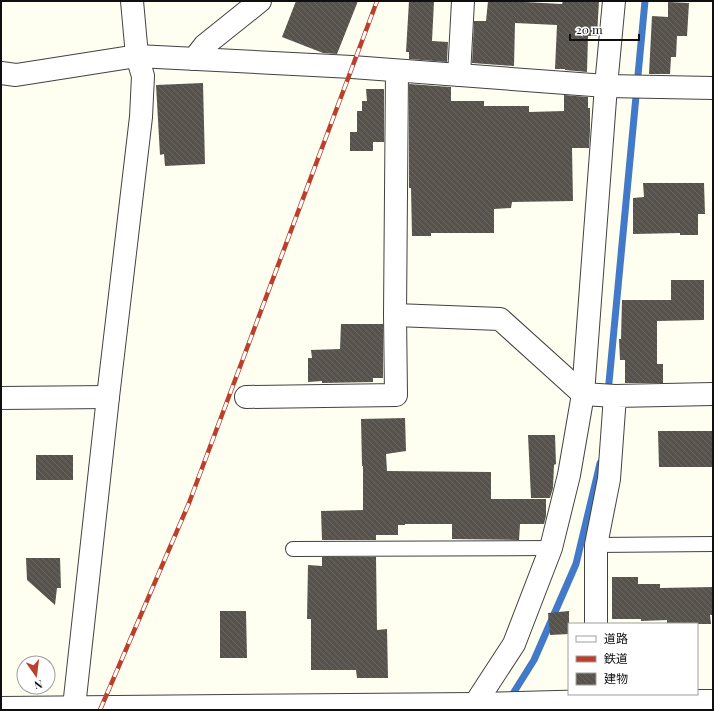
<svg xmlns="http://www.w3.org/2000/svg" width="714" height="711" viewBox="0 0 714 711" font-family="'Playfair Display','Noto Sans JP',serif">
<style>
.lines{fill:none;stroke-linecap:round;stroke-linejoin:round}
.stream{stroke:#4279c8;stroke-width:7}
.building{fill:url(#building-back-hatch)}
.lane-casing{stroke:#424242;stroke-width:16}
.street-casing{stroke:#424242;stroke-width:24}
.lane{stroke:#fff;stroke-width:14}
.street{stroke:#fff;stroke-width:22}
.rail-casing{stroke:#ba402c;stroke-width:4.5}
.rail{stroke:#fff;stroke-width:3;stroke-dasharray:9;stroke-linecap:butt}
</style>
<defs>
<pattern id="building-back-hatch" width="6" height="6" patternUnits="userSpaceOnUse"><rect width="6" height="6" fill="#57524c"/><path d="M-1 5l2 2M0 0l6 6M5-1l2 2" fill="none" stroke="#6a6661"/></pattern>
</defs>
<rect width="100%" height="100%" fill="#fefef1"/>
<g class="lines">
<!-- stream -->
<g class="stream">
<path d="M608,393L645,1"/>
<path d="M509,700L534,660L576,564L598,472L600,463"/>
</g>
</g>
<!-- building -->
<g class="building">
<path d="M296,1H358L337,54L323,53L282,37Z"/>
<path d="M409,1H434L432,41L448,42L447,62L409,59V52H406Z"/>
<path d="M488,1H526L525,2L562,4L563,1H599L597,36H588L587,72L565,70V69H555L557,25L515,23L514,66L472,63L474,21H486Z"/>
<path d="M668,2L689,3L687,36H677L676,57H671L670,74H649L652,16L668,17Z"/>
<path d="M203,83L205,164L165,166L164,154L160,155L156,85Z"/>
<path d="M409,84L451,87V101H484V106H529V112L564,111V95L588,97V108H590V131L589,148H572L573,201L512,202L511,208L494,209V233H431V236H412L411,188H409Z"/>
<path d="M366,89H384V142H373V151H350V132H357V111H362V101H367Z"/>
<path d="M643,183H704L705,214H698V235H680V233L633,234V198L644,197Z"/>
<path d="M671,280H704V320L657,321V364H663V383H625V360H620L619,339H621L622,300H671Z"/>
<path d="M341,324H383V378H373V382L322,383V381L308,382V358H312L311,350L340,349Z"/>
<path d="M405,418L406,451L386,454L387,471L491,472V499H546V516L544,524H520L519,540L452,539V524H405V525H398V535H376V540H322L321,511L363,510V466H362L361,419Z"/>
<path d="M658,431H713V467H659Z"/>
<path d="M528,435H555L556,464L554,465L553,488L550,498H531Z"/>
<rect x="36" y="455" width="37" height="25"/>
<path d="M322,557H376L377,630L387,629L388,678H357L356,670H311V619H307L308,565L322,566Z"/>
<path d="M26,558H60L61,588H57L55,605L27,580Z"/>
<path d="M612,577H638V584H660V588L713,587V615H710L711,624H667V620L641,621V619H612Z"/>
<path d="M220,611H246L247,658H220Z"/>
<path d="M569,611V634L550,635L548,613Z"/>
</g>
<g class="lines">
<defs>
<g id="lane">
<path d="M596,545L713,544"/>
<path d="M293,549L551,548"/>
</g>
<g id="street">
<path d="M194,59L205,45L260,1"/>
<path d="M397,71L395,315L500,319L583,394L615,396"/>
<path d="M1,73L16,75L137,56L352,67L606,86L713,88"/>
<path d="M459,75L463,1"/>
<path d="M246,397L396,395L395,315"/>
<path d="M1,398L108,397"/>
<path d="M596,624V545L609,479L615,396L713,394"/>
<path d="M74,707L108,397L141,117L143,76L137,56L132,1"/>
<path d="M1,708L475,704L596,701H713"/>
<path d="M471,710L514,644L551,548L569,475L583,394L606,86L614,1"/>
</g>
</defs>
<!-- lane casing -->
<use href="#lane" class="lane-casing"/>
<!-- street casing -->
<use href="#street" class="street-casing"/>
<!-- lane -->
<use href="#lane" class="lane"/>
<!-- street -->
<use href="#street" class="street"/>
<defs>
<path id="rail" d="M100,710L189,503L377,1"/>
</defs>
<!-- rail casing -->
<use href="#rail" class="rail-casing"/>
<!-- rail -->
<use href="#rail" class="rail"/>
</g>
<!-- border -->
<rect width="714" height="711" fill="none" stroke="#0f0f0f" stroke-width="4"/>
<!-- legend -->
<rect x="568" y="623" width="130" height="72" fill="#ffffff" stroke="#9f9f9f"/>
<rect x="576" y="636" width="20" height="6" fill="#ffffff" stroke="#9f9f9f"/>
<text x="604" y="643" font-size="12" fill="#0f0f0f">道路</text>
<rect x="576" y="656" width="20" height="6" fill="#ba402c" stroke="#9f9f9f"/>
<text x="604" y="663" font-size="12" fill="#0f0f0f">鉄道</text>
<rect x="576" y="673" width="20" height="12" fill="url(#building-back-hatch)" stroke="#9f9f9f"/>
<text x="604" y="683" font-size="12" fill="#0f0f0f">建物</text>
<!-- north arrow -->
<g transform="translate(36 675) rotate(166)"><circle r="19" fill="#ffffff" stroke="#9f9f9f"/>
<path d="M0-3L7 15L0 10L-7 15Z" fill="#ba402c"/>
<text y="-6" font-size="11" font-weight="bold" text-anchor="middle" fill="#0f0f0f">N</text>
</g>
<!-- scale -->
<path d="M570 34v6h69v-6" fill="none" stroke="#0f0f0f" stroke-width="2"/>
<text x="576" y="34" font-size="12" fill="#0f0f0f" stroke="#ffffff" stroke-width="3" paint-order="stroke">20 m</text>
</svg>
